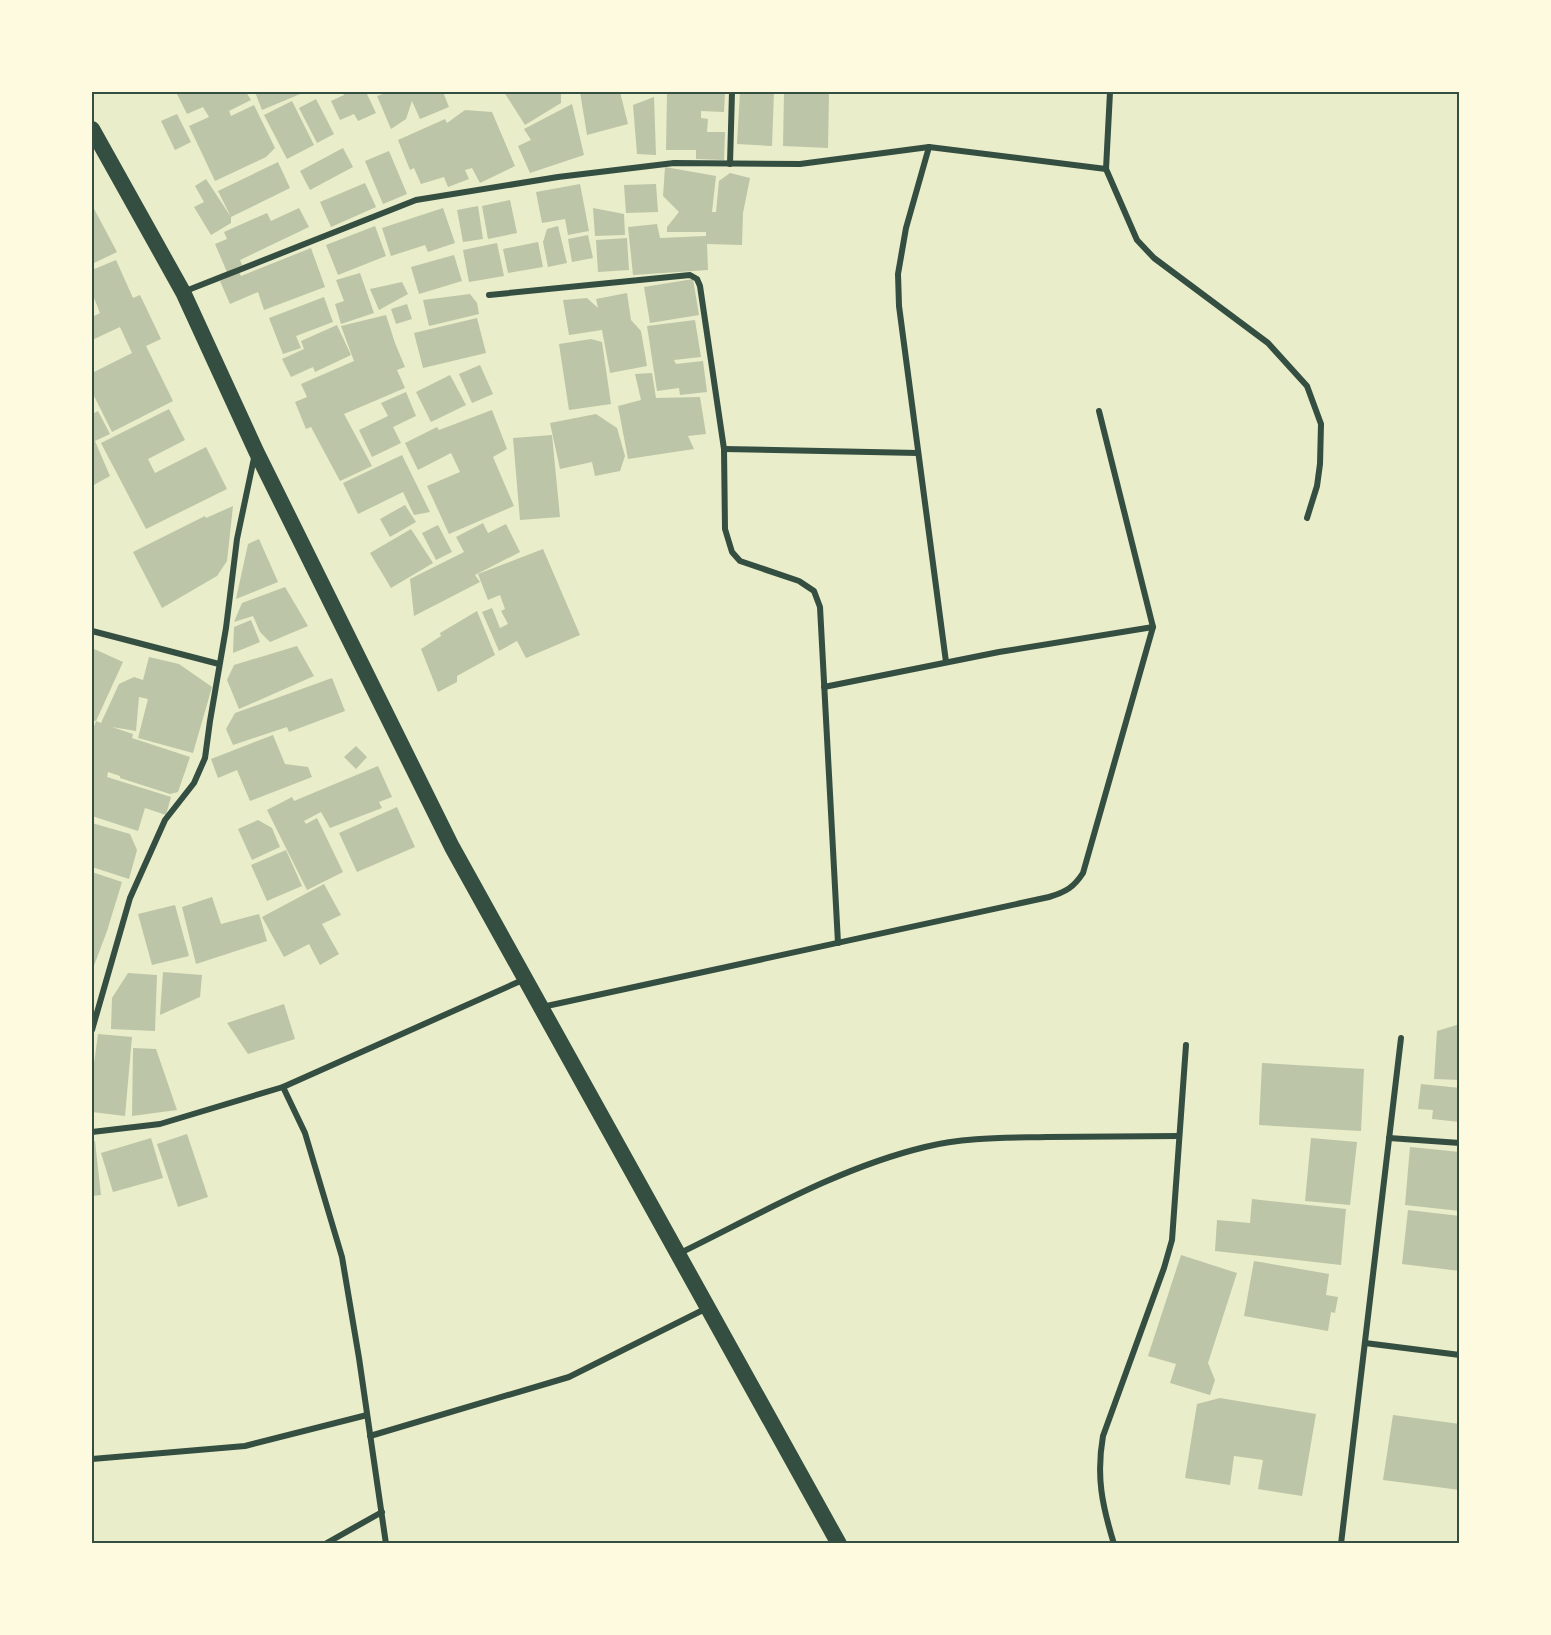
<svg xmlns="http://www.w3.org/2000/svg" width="1551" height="1635" viewBox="0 0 1551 1635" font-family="'PT Sans Narrow',sans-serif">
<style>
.building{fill:#bcc5a7}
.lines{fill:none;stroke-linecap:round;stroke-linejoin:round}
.minor{stroke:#344e41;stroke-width:6}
.trunk{stroke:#344e41;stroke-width:16}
.neatline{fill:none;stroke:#344e41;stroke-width:2}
</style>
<rect width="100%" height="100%" fill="#e9edc9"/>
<!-- building -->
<g class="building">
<path d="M176,92H246L251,100L229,111L231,116L254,105L275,148L266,157L215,181L189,126L209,117L203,107L187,114Z"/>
<path d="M255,92H305L262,110Z"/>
<path d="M343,92H366L376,113L358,121L354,114L340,120L331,101L344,95Z"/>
<path d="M389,92H443L449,107L420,119L412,101L406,119L391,129L377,96Z"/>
<path d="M504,92H561V103L525,125Z"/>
<path d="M580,92H620L628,124L587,135Z"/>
<path d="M667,92H725L724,112L701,111V118L708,119L707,132H725L724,160L696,159V150H666Z"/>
<path d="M740,92H774L772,146L737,144Z"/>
<path d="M784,92H829L828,148L783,146Z"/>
<path d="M654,97L656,155L637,154L633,105Z"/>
<path d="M316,99L334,134L317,143L299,108Z"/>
<path d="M292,101L314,145L287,159L264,115Z"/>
<path d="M572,104L584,155L530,173L518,146L531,140L524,129Z"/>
<path d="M465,110L492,112L515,166L480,183L472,168L465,170L469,179L448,187L444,177L421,184L414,168L410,170L398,140L445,119L447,123Z"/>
<path d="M177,114L191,142L175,150L161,121Z"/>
<path d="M343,148L353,167L310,190L300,171Z"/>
<path d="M389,151L407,194L383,204L365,161Z"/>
<path d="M278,162L290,188L231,217V223L211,235L194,207L204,202L195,186L206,179L231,217L218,191Z"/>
<path d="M665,167L716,176L712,212H716L719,181L730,173L750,178L743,213L742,245L707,244L708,270L633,275L628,227L657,224L660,238L706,236V232H667V227L679,212L663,196Z"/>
<path d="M365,183L376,207L331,227L320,202Z"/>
<path d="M580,184L589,231L568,235L565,219L542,223L536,192Z"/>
<path d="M656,184L658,212L626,213L624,185Z"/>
<path d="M510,200L517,233L488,239L482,206Z"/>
<path d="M92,205L117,252L92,264Z"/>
<path d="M478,206L483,239L463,242L457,210Z"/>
<path d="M299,208L309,227L240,260L242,265L227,272L215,244L227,239L224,232L267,213L271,221Z"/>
<path d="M443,208L455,243L428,252L425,245L391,256L382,228Z"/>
<path d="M593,208L624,214L625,235L595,236Z"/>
<path d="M375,226L386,256L338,275L326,245Z"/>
<path d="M558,226L567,263L548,267L543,242L547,229Z"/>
<path d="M588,235L593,258L572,262L568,239Z"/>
<path d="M627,238L629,270L598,272L596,240Z"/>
<path d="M538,242L543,267L508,273L503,249Z"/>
<path d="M497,243L504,276L469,282L463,250Z"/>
<path d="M311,248L325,287L264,310L258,292L230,304L220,281L239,272L241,276Z"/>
<path d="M454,255L462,281L419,294L411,267Z"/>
<path d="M116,260L133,298L140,295L161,339L146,346L173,401L112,432L92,392V373L132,353L120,327L92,340V317L100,313L92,293V270Z"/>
<path d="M360,273L374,313L341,324L335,304L344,301L336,280Z"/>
<path d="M693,279L699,315L650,323L644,287Z"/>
<path d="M402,282L408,294L379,310L370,289Z"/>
<path d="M627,293L631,320L641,331L647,366L610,373L602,330L569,335L563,300L587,298L598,308L596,299Z"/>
<path d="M470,294L477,303L479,314L429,326L423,300Z"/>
<path d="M324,297L333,322L296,336L301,348L283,354L269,318Z"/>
<path d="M407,304L412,319L396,324L391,309Z"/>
<path d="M386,315L395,343L405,367L397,370L405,388L344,414L372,466L340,481L311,427L306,429L295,402L307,397L301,384L354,361L341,326Z"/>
<path d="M477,318L486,353L423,368L414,333Z"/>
<path d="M695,320L701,357L674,360L676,364L703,361L707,392L680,395L679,388L657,391L647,326Z"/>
<path d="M337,325L351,355L315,372L313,367L291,377L282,359L304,349L301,341Z"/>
<path d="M591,339L602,342L611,404L569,410L559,344Z"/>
<path d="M480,365L493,394L472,403L459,374Z"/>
<path d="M652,373L656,398L700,397L706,434L688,436L694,449L628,459L618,406L641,400L635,374Z"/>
<path d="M450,375L466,405L431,422L416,392Z"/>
<path d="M406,392L416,416L393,427L401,443L372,457L359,430L388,416L381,403Z"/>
<path d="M169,409L185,440L148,459L155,473L206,447L227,489L146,529L101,443Z"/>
<path d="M492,410L507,449L493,457L514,506L449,534L427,486L460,472L451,453L418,470L405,443L437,427L439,430Z"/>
<path d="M98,411L110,434L95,441L110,476L92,486V414Z"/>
<path d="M596,414L617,428L625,456L620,471L595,476L592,462L560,469L550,423Z"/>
<path d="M552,435L560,517L520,520L513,438Z"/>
<path d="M402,455L430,512L414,515L403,492L358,514L343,483Z"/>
<path d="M405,505L416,522L390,537L380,519Z"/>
<path d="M233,506L227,561L217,576L162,608L133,552L205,516L206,518Z"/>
<path d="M483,523L488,533L506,524L520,552L475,575L480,582L414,616L410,579L464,552L456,537Z"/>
<path d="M438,525L452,552L436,560L422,533Z"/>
<path d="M411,529L433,563L391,588L370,553Z"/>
<path d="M259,539L278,582L236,599L248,544Z"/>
<path d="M543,549L580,635L526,658L517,641L499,651L482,612L492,608L500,628L508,624L501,611L505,609L500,595L488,600L478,574Z"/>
<path d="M285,587L308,626L270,642L260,632L253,616L234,622L242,603Z"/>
<path d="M477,611L495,655L457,676V682L438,692L421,649L441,636L440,633Z"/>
<path d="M251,620L260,642L233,653L234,627Z"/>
<path d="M297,646L314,676L239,709L227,680L234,665Z"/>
<path d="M92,648L123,662L96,721L92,720Z"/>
<path d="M149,657L179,664L212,687L193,753L138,738L148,699L139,697L136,731L112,727L133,734L132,738L190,757L178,792L170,794L120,778V776L108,772L107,777L171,797L166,815L145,808L138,831L92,816V732L96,721L101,723L119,684L134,677L143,680Z"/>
<path d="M332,678L345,711L289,732L287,727L233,745L226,729L235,713Z"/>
<path d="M273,735L285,764L308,767L312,777L250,801L237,770L218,778L211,759Z"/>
<path d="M356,746L367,757L356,769L344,757Z"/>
<path d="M378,766L392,797L379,802L382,808L330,828L321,812L304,821L306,824L317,818L343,872L307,890L267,810L292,797L294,801Z"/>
<path d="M397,807L415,847L357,872L339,833Z"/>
<path d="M258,820L272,828L280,847L252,860L238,829Z"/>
<path d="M92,823L130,834L137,850L129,879L92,867Z"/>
<path d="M286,850L302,886L267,901L251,865Z"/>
<path d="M92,872L122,882L107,931L92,971Z"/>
<path d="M324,884L341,915L322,924L339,954L320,965L309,944L284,957L262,917Z"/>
<path d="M212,897L221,924L259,914L267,941L196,964L182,907Z"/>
<path d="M175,905L189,956L152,965L138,914Z"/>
<path d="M163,972L202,975L200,997L160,1015Z"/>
<path d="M128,973L157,975L155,1031L111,1029L112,998Z"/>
<path d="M284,1004L295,1039L248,1054L227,1023Z"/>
<path d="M1460,1024V1080L1434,1079L1437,1031Z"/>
<path d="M98,1034L132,1037L125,1116L92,1112V1078Z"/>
<path d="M133,1048L156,1049L177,1110L132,1116Z"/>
<path d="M1262,1063L1364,1069L1361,1131L1259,1125Z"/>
<path d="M1421,1084L1460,1088V1122L1432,1119L1433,1110L1418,1109Z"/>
<path d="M187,1134L208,1197L178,1207L157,1144Z"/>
<path d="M151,1138L163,1178L113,1192L101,1153Z"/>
<path d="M1311,1138L1357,1142L1350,1205L1305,1201Z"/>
<path d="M92,1141H95L101,1195L92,1196Z"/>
<path d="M1410,1147L1460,1152V1211L1405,1205Z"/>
<path d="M1252,1199L1346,1209L1341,1265L1215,1251L1217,1220L1250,1223Z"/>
<path d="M1408,1210L1460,1216V1271L1402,1264Z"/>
<path d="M1181,1255L1237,1273L1208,1363L1215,1380L1210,1395L1170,1383L1176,1364L1148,1356Z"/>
<path d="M1254,1261L1329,1274L1326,1295L1338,1297L1335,1313L1331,1312L1328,1331L1244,1316Z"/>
<path d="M1220,1398L1316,1414L1302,1496L1258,1489L1263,1460L1234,1456L1230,1485L1185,1478L1197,1404Z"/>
<path d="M1393,1415L1460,1424V1490L1383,1480Z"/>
</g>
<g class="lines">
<!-- minor -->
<g class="minor">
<path d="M1110,92L1106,169L1137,240L1154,258L1268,343L1307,386L1321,424L1320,464L1317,486L1307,518"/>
<path d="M929,147L906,228L898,274L899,306L946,662"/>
<path d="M730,164L732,92"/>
<path d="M183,292L416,200L558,177L674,163L800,164L929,147L1106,169"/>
<path d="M489,295L690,275L697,279L700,286L724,449L725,529L732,552L740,561L799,581L814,591L820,607L838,943"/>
<path d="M724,449L918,453"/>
<path d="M92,631L219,664"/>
<path d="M824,687L999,652L1153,627"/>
<path d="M542,1007L1049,897C1066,892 1074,887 1083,873L1153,627L1099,411"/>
<path d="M92,1030L130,898L165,820L194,783L205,758L210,721L226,628L237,539L254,458"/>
<path d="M283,1087L305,1133L342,1257L359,1358L386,1544"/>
<path d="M92,1132L160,1124L283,1087L525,979"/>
<path d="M1389,1138L1460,1143"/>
<path d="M678,1254C758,1215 838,1168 925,1147C964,1137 1007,1138 1047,1137C1091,1137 1135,1136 1179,1136"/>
<path d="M1365,1343L1460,1355"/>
<path d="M370,1436L569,1377L707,1308"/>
<path d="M92,1459L245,1446L367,1415"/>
<path d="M325,1544L382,1512"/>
<path d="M1114,1544C1102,1505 1096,1476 1103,1436L1164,1268L1172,1240L1186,1045"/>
<path d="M1341,1544L1401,1038"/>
</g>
<!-- trunk -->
<path class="trunk" d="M92,129L183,292L256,451L452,847L839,1544"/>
</g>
<!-- border -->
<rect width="1551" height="1635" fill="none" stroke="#fefae0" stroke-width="186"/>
<rect x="93" y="93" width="1365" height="1449" class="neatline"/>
</svg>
